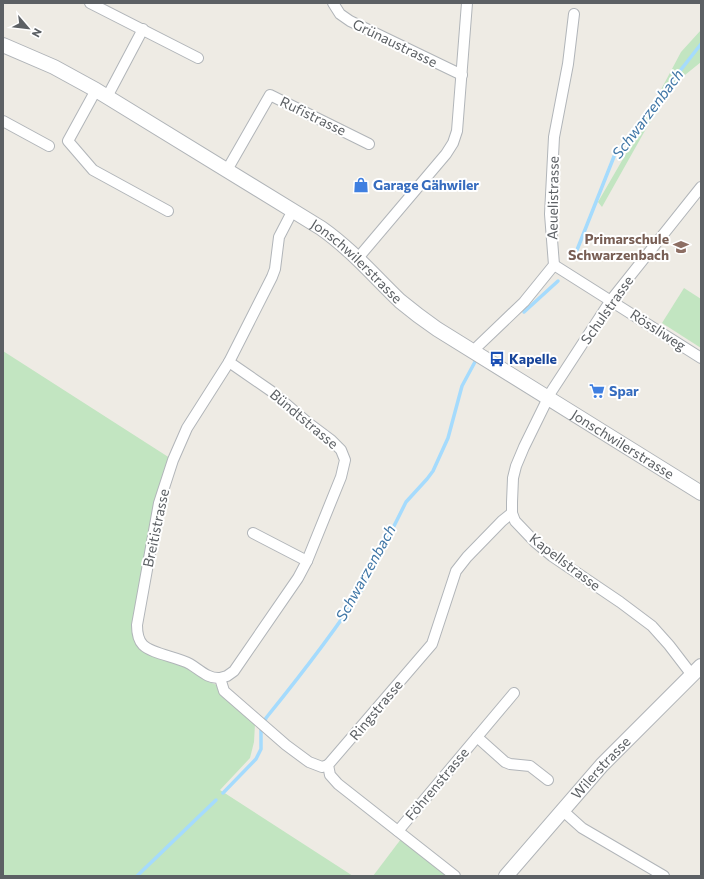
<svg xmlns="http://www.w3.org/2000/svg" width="704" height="879" viewBox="0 0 704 879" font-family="Commissioner,sans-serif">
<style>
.green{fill:#c2e5c1}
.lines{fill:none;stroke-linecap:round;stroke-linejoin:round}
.stream{stroke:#a5dbfd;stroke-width:3.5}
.street-casing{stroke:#b1b5b9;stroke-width:12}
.secondary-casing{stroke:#b0b4b8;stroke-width:16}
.street{stroke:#fff;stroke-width:10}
.secondary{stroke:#fff;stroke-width:14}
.labels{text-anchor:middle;stroke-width:4;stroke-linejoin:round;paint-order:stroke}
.street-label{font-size:14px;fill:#5c6064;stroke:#fff}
.shop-label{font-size:14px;font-weight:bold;fill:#366cbe;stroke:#fff;text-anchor:start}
.education-label{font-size:14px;font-weight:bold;fill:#785e54;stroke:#fff;text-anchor:end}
.transit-label{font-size:14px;font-weight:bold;fill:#164399;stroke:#fff;text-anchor:start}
.water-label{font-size:15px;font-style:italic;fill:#3f76a6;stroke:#fff}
</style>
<rect width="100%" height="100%" fill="#eeebe4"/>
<!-- green -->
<g class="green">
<path d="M701,30V62L680,79L647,127L602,207L598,202L638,133L681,52Z"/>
<path d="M684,288L701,299V348L662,323Z"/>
<path d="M3,351L173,460L137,625L143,645L188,663L209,682L217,685L255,724L254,742L250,758L220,790L353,876H3Z"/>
<path d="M401,839L448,876H373Z"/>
</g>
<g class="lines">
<!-- stream -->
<g class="stream">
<path d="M575,255L615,154L701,44"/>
<path d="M524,312L558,281"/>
<path d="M223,793L256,759L261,749V730L266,718C300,676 334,633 364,586L406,502L427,479L433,471L448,438L462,386L476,360"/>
<path d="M137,876L216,800"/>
</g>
<defs>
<g id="street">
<path d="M90,3L198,58"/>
<path d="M333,3L340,14L350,21L462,75"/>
<path d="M96,90L68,141L93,170L168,211"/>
<path d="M107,97L143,29"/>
<path d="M3,121L49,146"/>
<path d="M227,170L270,95L369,144"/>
<path d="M293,210L279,237L275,269L272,277L229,362L187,428L173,460L159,503L137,625C137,632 138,640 143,645C152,654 178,657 190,664C200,670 208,679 220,678L224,691L286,745L309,762L322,767L328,765"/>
<path d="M358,258L446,154L453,143L457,131L467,3"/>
<path d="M554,265L701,358"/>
<path d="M474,352L478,346L524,302L554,265L550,214L554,137L568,64L574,14"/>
<path d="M253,533L307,561"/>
<path d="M692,675L669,645L652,626L620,602L552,556L535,542L515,521L512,513V502L513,478L516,466L524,447L551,392L611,300L701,187"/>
<path d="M220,678L227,676L234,671L298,578L307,561L341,477L345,460L341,450L331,440L307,422L271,391L229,362"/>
<path d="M477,737L505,762L510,764L530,766L548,780"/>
<path d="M562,810L582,828L664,876"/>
<path d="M398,831L514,693"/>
<path d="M455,876L338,784L330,775L328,765L432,644L456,571L467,557L502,521L512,513"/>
</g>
<g id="secondary">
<path id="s1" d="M3,45L54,67L96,90L321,228C351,249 374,276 400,301C412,311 424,320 437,329L701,493"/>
<path id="s2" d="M506,876L602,765L701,666"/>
</g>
</defs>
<!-- street casing -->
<use href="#street" class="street-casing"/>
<!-- secondary casing -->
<use href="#secondary" class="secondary-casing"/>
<!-- street -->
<use href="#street" class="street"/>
<!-- secondary -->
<use href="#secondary" class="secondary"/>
</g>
<!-- icons -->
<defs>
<symbol id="shop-bare" viewBox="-9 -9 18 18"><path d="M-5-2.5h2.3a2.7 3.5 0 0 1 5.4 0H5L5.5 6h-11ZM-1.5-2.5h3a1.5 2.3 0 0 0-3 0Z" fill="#3f7fe0" stroke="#fff" stroke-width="2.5" paint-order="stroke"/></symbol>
<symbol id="school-bare" viewBox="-9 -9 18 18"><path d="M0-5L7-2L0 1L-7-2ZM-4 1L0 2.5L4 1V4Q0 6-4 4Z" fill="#8d6e63" stroke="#fff" stroke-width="2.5" paint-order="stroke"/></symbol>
<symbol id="bus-bare" viewBox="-9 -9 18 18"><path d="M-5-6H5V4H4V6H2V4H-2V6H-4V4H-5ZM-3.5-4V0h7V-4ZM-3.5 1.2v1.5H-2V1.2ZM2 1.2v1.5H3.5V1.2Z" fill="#1a4fb4" stroke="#fff" stroke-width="2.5" paint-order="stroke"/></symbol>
<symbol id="supermarket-bare" viewBox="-9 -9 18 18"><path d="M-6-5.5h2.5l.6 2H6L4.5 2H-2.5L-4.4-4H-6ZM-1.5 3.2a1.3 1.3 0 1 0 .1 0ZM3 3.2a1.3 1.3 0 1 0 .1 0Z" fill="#3f7fe0" stroke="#fff" stroke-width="2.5" paint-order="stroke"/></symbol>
</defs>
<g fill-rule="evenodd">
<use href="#shop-bare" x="350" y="174" width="22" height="22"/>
<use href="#school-bare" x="670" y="236" width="22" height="22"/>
<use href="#bus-bare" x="486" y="348" width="22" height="22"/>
<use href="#supermarket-bare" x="586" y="380" width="22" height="22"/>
</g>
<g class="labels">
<!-- street labels -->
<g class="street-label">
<text transform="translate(395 43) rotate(26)" y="5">Grünaustrasse</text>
<text transform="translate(313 116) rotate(26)" y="5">Rufistrasse</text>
<text transform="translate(553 198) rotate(-89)" y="5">Aeuelistrasse</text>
<text dy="5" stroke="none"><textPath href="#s1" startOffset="416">Jonschwilerstrasse</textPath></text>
<text transform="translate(607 310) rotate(-55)" y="5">Schulstrasse</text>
<text transform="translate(658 330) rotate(33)" y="5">Rössliweg</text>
<text transform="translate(304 419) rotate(40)" y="5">Bündtstrasse</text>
<text dy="5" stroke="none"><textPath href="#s1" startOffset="740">Jonschwilerstrasse</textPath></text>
<text transform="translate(156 528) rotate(-78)" y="5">Breitistrasse</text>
<text transform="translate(565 562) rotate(37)" y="5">Kapellstrasse</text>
<text transform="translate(376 710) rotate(-50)" y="5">Ringstrasse</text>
<text dy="5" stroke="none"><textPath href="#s2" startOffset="144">Wilerstrasse</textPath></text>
<text transform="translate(437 784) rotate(-50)" y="5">Föhrenstrasse</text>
</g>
<!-- shop labels -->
<g class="shop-label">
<text x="373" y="190">Garage Gähwiler</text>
<text x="609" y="396">Spar</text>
</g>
<!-- education labels -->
<g class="education-label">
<text x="669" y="244">Primarschule<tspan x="669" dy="16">Schwarzenbach</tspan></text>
</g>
<!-- transit labels -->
<g class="transit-label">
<text x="509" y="364">Kapelle</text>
</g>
<!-- water labels -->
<g class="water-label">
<text transform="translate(648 114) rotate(-53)" y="5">Schwarzenbach</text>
<text transform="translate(366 573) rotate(-61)" y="5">Schwarzenbach</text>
</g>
</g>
<!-- border -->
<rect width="704" height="879" fill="none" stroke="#5c6064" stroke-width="8"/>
<!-- north arrow -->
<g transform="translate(28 28) rotate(118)" stroke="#ffffff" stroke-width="3" paint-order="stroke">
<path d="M0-3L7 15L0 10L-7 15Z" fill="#5c6064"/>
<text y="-6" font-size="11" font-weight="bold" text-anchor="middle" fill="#5c6064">N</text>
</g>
</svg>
